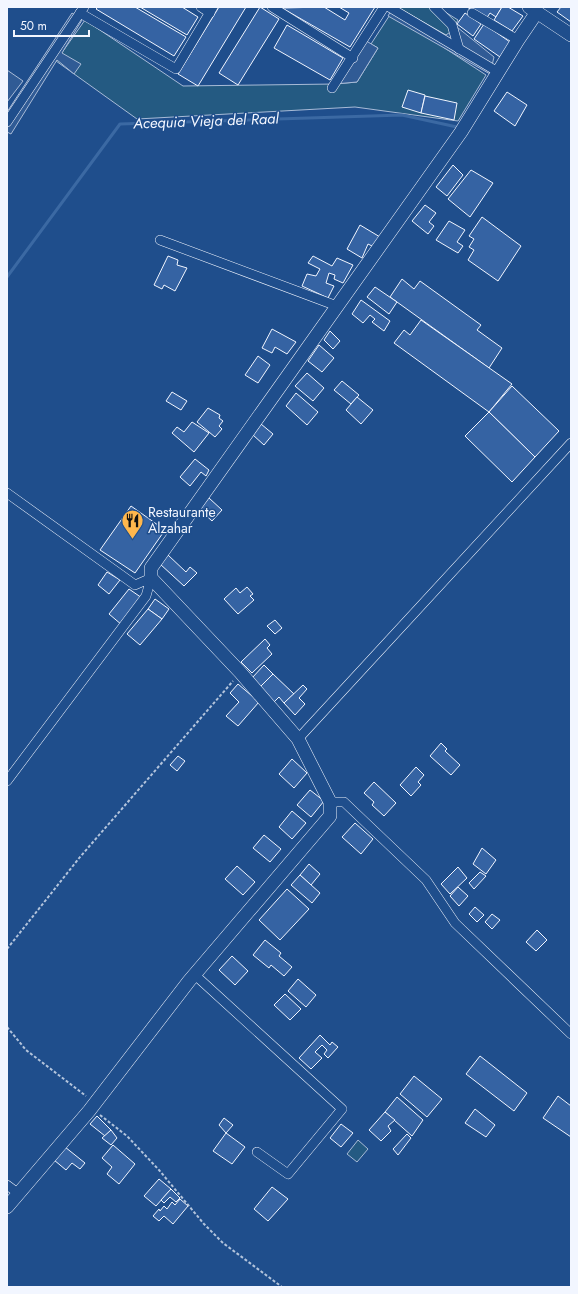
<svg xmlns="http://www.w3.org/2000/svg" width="578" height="1294" viewBox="0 0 578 1294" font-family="Jost,sans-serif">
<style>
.green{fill:#245a82;stroke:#a8bbd7}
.parking{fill:#305b95;stroke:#a8bbd7}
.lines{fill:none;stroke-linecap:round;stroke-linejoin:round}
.stream{stroke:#3b69a3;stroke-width:3}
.building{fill:#3563a3;stroke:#f2f6ff}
.street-casing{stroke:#f2f6ff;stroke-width:10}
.secondary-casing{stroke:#f2f6ff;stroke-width:14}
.path{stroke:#b3c4dc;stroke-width:2;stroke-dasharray:3 2;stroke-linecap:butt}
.street{stroke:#1f4e8c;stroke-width:9}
.secondary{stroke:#1f4e8c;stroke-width:13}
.labels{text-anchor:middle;stroke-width:3;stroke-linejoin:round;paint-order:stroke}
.poi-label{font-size:14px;fill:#f2f6ff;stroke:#1f4e8c;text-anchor:start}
.water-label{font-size:15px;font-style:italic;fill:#f2f6ff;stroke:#1f4e8c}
</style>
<rect width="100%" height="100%" fill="#1f4e8c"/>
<!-- green -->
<g class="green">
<path d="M395,7H437L458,20L443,47L486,75L458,121L355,107L137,119L56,61L85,20L183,86L335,84L357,82L378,48L371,44Z"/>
<path d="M358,1140L368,1149L357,1162L347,1154Z"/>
</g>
<!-- parking -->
<g class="parking">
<path d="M393,7H397L446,35L457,27L494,57L490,74L388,16Z"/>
<path d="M72,13L82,20L62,53L81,64L74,74L57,60L11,134L7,132V112Z"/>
<path d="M363,39L378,48L357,82L335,84Z"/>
<path d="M7,70L23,81L7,102Z"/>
</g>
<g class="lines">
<!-- stream -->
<path class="stream" d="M7,277L120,124L402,115L457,127"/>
</g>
<!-- building -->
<g class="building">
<path d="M98,7H135L186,37L174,56L96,9Z"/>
<path d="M140,7H182L198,17L187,35Z"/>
<path d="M219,7H246L198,86L178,74Z"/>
<path d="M260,7L279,19L238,85L219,73Z"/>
<path d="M324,7L345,20L349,13L339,7H375L350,47L282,8Z"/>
<path d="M467,7H502L496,17L490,13L486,19Z"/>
<path d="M502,7H508L523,16L512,31L494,20Z"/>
<path d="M561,7H571V22L557,12Z"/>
<path d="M465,13L481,24L473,36L457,24Z"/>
<path d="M484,24L510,42L500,57L474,39Z"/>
<path d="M287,25L343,58L330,80L274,48Z"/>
<path d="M408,90L425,95L421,113L402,107Z"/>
<path d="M507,92L527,105L515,126L494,111Z"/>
<path d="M425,96L457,103L454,120L421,113Z"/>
<path d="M453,165L463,175L447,196L436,187Z"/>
<path d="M471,170L493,183L470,217L448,199Z"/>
<path d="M425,205L436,213L429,222L434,226L428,234L412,221Z"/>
<path d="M482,217L521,246L498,281L468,260L474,250L469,247L474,239L469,236Z"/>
<path d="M449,221L465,230L457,242L463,246L458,253L436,240Z"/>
<path d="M360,225L380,237L374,247L368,244L362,258L347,249Z"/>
<path d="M168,256L178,260L177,265L187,268L175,291L164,285L162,289L154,285Z"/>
<path d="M313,256L332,266L337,258L353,265L343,283L334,279L335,275L329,273L326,283L334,286L328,298L302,286L307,274L316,276L320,269L308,263Z"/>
<path d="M402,279L414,289L420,281L481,325L477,330L502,348L489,368L390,297Z"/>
<path d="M375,287L397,302L389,314L367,297Z"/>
<path d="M361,300L390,321L384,331L372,322L375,319L370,315L363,323L352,314Z"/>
<path d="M421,320L512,384L489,412L394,343L404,330L410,335Z"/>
<path d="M272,329L296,342L287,354L275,347L272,353L262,348Z"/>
<path d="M330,331L340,341L333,349L324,340Z"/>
<path d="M319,345L334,358L322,372L308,361Z"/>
<path d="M258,356L270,365L258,383L245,375Z"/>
<path d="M307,373L324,388L313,401L295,386Z"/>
<path d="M342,381L359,395L351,404L334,390Z"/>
<path d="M512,386L559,431L535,457L489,412Z"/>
<path d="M172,392L187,401L181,410L166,401Z"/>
<path d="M296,393L318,412L307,425L286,406Z"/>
<path d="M357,397L373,410L361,424L346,410Z"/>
<path d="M208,408L220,415L219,418L223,421L219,426L222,429L215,437L197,422Z"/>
<path d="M489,412L535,457L512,482L465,436Z"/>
<path d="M192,422L209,433L194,452L172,433L177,427L184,432Z"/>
<path d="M261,424L273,434L264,445L253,435Z"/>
<path d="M195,459L209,470L206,476L201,472L190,486L180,477Z"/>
<path d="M209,498L222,510L212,521L199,509Z"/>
<path d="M131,506L165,530L135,573L100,550Z"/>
<path d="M168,555L186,572L190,567L197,573L184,586L160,564Z"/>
<path d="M107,572L120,580L109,594L98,585Z"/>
<path d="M247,587L253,594L250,596L254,600L238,614L224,599L236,588L240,593Z"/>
<path d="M129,589L142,598L122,625L109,614Z"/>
<path d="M155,599L169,609L162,619L148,609Z"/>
<path d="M148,609L162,619L140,645L127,634Z"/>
<path d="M275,620L282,628L275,634L267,626Z"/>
<path d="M265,639L270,645L267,648L272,654L252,673L241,662Z"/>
<path d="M264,665L273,674L260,687L252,678Z"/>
<path d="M273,674L294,694L284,703L279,697L274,702L260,687Z"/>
<path d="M238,684L259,702L238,726L226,716L239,702L230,693Z"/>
<path d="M303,685L307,689L299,698L305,704L295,715L284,703Z"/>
<path d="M441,743L447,749L445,751L460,765L451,775L430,756Z"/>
<path d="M178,756L185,761L177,771L170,765Z"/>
<path d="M292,759L307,773L294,788L279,774Z"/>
<path d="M416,767L424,775L418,782L421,785L411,796L400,785Z"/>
<path d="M374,782L396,803L384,816L372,805L374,802L364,793Z"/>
<path d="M310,790L324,801L311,817L297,805Z"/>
<path d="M292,811L306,823L292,839L279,827Z"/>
<path d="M355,823L373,839L361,854L342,837Z"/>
<path d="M264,835L281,849L270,862L253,848Z"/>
<path d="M482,848L496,860L486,874L473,864Z"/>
<path d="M309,864L320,874L311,885L300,875Z"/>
<path d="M237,866L255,882L243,895L225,879Z"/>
<path d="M458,867L467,878L450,894L441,884Z"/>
<path d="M480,872L486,876L474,889L469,883Z"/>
<path d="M300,875L320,893L312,903L291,885Z"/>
<path d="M458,887L468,896L459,906L450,896Z"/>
<path d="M287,889L309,909L280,940L259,920Z"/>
<path d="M475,907L484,915L477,922L469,914Z"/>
<path d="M492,914L500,920L492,929L485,922Z"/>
<path d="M537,930L547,940L536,951L526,942Z"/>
<path d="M265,940L281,953L279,956L292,967L284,976L271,965L269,968L253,955Z"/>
<path d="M232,956L248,971L235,985L219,970Z"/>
<path d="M298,979L316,995L306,1007L288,991Z"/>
<path d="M285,994L301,1009L290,1020L274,1005Z"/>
<path d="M320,1035L330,1045L332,1042L338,1047L328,1058L324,1054L327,1050L322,1045L315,1052L322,1058L311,1069L299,1058Z"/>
<path d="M480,1056L527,1093L514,1111L466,1074Z"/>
<path d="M414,1076L442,1099L427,1117L400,1094Z"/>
<path d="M558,1096L571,1106V1137L543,1118Z"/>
<path d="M397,1097L423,1120L412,1136L385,1112Z"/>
<path d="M475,1109L495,1125L486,1137L465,1123Z"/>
<path d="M385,1112L395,1120L388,1126L391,1131L381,1141L369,1130Z"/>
<path d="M97,1116L111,1130L105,1136L90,1124Z"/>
<path d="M224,1118L233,1125L226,1133L219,1125Z"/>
<path d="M341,1124L353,1133L341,1147L330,1138Z"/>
<path d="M111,1130L117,1138L111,1145L102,1138Z"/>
<path d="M226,1133L245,1147L232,1164L213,1151Z"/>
<path d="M407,1134L411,1138L398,1155L393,1149Z"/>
<path d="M113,1145L135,1164L119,1184L107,1174L112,1167L102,1158Z"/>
<path d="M65,1147L85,1163L80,1169L72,1163L66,1170L54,1160Z"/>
<path d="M159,1179L171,1189L156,1206L144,1196Z"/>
<path d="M272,1187L288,1199L268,1221L254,1209Z"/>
<path d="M171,1189L180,1198L176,1202L170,1197L164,1203L161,1200Z"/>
<path d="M180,1199L188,1206L173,1224L164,1216L159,1221L153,1216L159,1209L160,1211L164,1206L167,1209L172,1202L175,1205Z"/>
</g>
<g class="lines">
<defs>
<g id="street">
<path d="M201,7L210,13"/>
<path d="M272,7L353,58"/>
<path d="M389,7L498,72"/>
<path d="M434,7L452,25L459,49"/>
<path d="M80,13L176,69L213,7"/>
<path d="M472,13L518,40"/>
<path d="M332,88L384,7"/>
<path d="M7,122L84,7"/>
<path d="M160,240L337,306"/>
<path d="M7,493L135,585L151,578L146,596L7,781"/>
<path d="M298,739L571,443"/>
<path d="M330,802H344L426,880L455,923L571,1034"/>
<path d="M195,975L342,1109L288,1174L257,1152"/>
<path d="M7,1185L19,1194"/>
</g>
<g id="secondary">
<path d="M529,7L571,35"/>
<path d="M7,1207L89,1111L189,981L330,816V802L298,739L240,672L151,578V568L461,132L518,40L537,12"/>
</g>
</defs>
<!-- street casing -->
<use href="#street" class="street-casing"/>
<!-- secondary casing -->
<use href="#secondary" class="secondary-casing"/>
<!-- path -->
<g class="path">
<path d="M7,949L80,857L233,681"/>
<path d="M7,1027L26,1050L86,1096"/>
<path d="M100,1115L127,1136L159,1170L204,1224L223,1243L282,1287"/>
</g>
<!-- street -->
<use href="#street" class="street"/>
<!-- secondary -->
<use href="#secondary" class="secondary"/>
</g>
<!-- icons -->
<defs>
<symbol id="restaurant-pin" viewBox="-11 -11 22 30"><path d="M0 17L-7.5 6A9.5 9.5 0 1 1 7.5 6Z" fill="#ffb74d" stroke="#1f4e8c"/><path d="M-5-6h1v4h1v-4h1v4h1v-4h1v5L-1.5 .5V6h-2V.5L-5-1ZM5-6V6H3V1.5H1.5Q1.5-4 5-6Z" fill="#111"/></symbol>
</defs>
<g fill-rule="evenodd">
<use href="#restaurant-pin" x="120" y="508" width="25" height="34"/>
</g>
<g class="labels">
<!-- poi labels -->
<g class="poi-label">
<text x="148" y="517">Restaurante<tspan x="148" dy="16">Alzahar</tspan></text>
</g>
<!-- water labels -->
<g class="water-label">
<text transform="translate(206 121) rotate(-2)" y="5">Acequia Vieja del Raal</text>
</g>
</g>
<!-- border -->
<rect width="578" height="1294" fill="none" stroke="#f2f6ff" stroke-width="16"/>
<!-- scale -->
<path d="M14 30v6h75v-6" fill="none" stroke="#f2f6ff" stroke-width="2"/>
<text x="20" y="30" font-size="12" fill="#f2f6ff" stroke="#1f4e8c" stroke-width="3" paint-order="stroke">50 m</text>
</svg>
